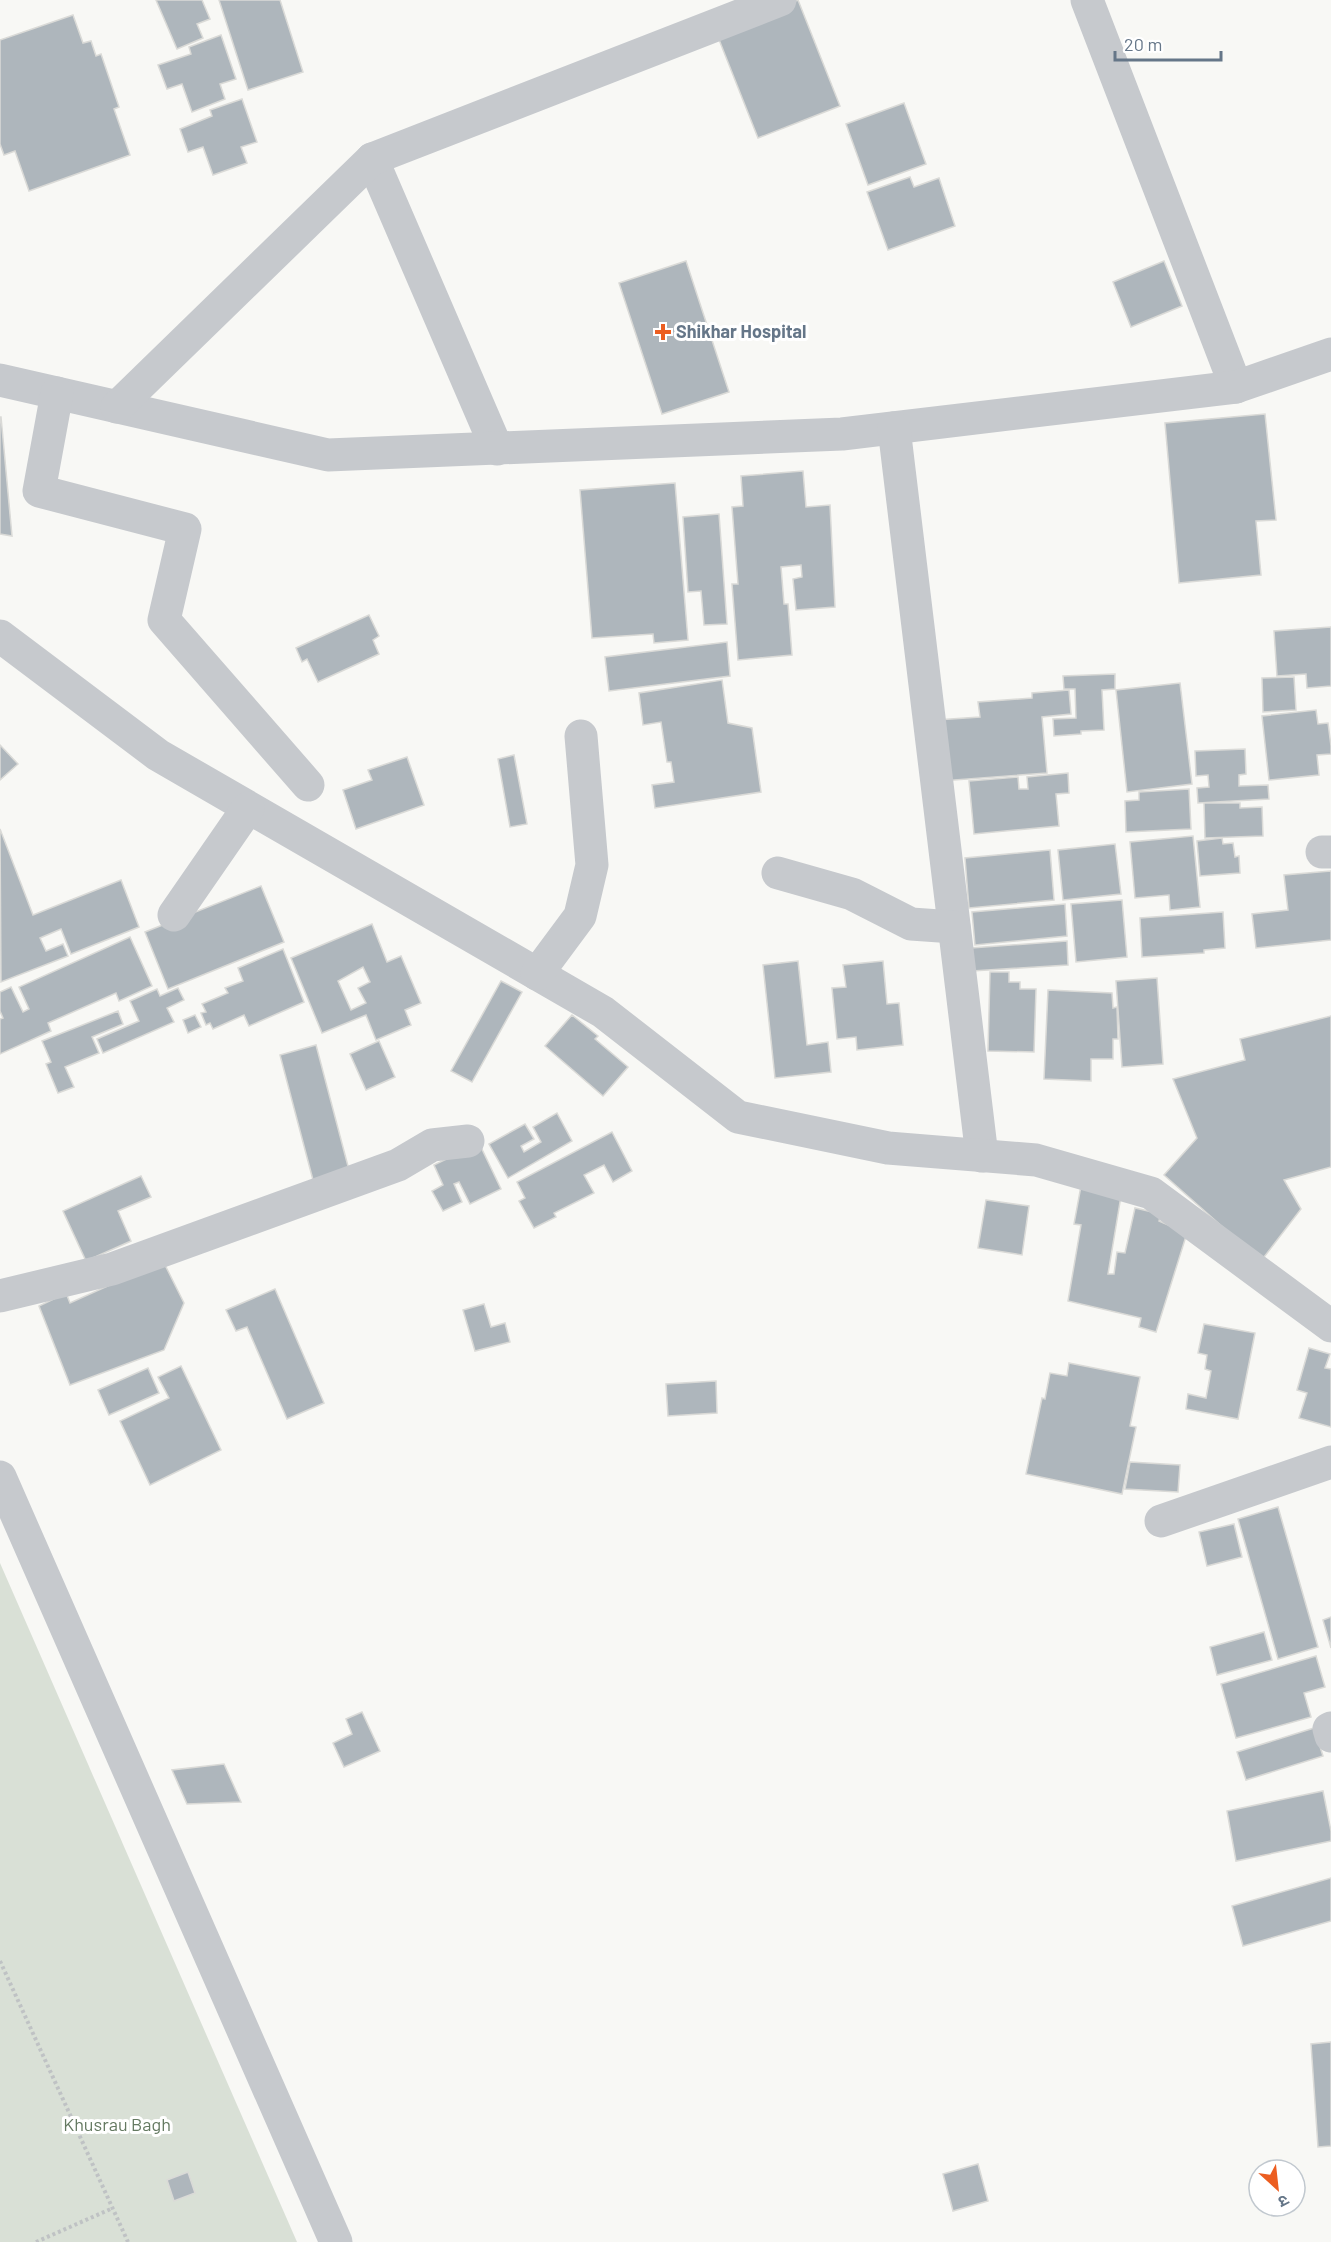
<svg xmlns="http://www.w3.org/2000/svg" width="1331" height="2242" viewBox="0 0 1331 2242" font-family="Barlow,'Noto Sans Devanagari',sans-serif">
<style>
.green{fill:#d9e0d6}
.building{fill:#aeb6bc;stroke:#dadad7;stroke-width:1.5;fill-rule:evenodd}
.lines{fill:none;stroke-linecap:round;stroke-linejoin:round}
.path{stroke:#bfc2c4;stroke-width:4;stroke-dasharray:3 3;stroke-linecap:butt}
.minor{stroke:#c6c9cd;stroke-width:33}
.tertiary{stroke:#c6c9cd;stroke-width:33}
.poi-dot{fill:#ec5e21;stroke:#fff;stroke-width:2}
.labels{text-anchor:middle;stroke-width:6;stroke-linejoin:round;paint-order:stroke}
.poi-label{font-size:18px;font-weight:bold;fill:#657688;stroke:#fff;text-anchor:start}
.park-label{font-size:18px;fill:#647961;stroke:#fff}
</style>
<rect width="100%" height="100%" fill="#f8f8f5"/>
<!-- green -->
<path class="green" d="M0,1563L297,2242H0Z"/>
<!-- building -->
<g class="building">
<path d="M156,0H202L210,19L197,24L203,38L177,49Z"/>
<path d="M219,0H280L303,72L248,90Z"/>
<path d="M798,0L840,106L758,138L716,32Z"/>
<path d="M73,15L83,43L91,41L96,56L101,54L119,107L114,109L130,155L29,191L15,151L4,155L0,144V40Z"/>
<path d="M221,35L236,79L220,84L225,99L192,112L182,84L167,89L158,65L191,54L189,47Z"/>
<path d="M242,99L257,142L241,147L247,163L213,175L203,147L188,152L180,129L212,116L210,110Z"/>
<path d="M904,103L926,164L868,185L846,124Z"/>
<path d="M910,177L914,187L939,178L955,226L888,250L867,192Z"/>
<path d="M686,261L729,392L662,414L619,283Z"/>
<path d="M1164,261L1182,306L1131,327L1113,282Z"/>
<path d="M1265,414L1276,520L1256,521L1261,575L1179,583L1165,423Z"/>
<path d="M0,417H1L12,536L0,534Z"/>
<path d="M803,471L806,507L830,505L835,607L796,610L793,579L802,577L801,565L781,567L784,604H788L792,655L738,660L732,584H738L732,507L743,506L741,476Z"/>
<path d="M675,483L688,640L654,643L653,634L592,638L580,490Z"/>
<path d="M719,514L727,624L704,625L701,591L688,592L683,517Z"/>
<path d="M369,615L379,636L373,640L379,654L318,682L307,659L302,662L296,648Z"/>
<path d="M1331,627V686L1307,688L1306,674L1277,676L1274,631Z"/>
<path d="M727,642L730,676L609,691L605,657Z"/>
<path d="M1115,674V689L1102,690L1104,730L1081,731V734L1054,736L1053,719L1076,718L1075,689H1064L1063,676Z"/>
<path d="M1294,677L1296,710L1263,712L1262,678Z"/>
<path d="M722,680L728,723L752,728L761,792L655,808L652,785L674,782L671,762H667L661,722L643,725L639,693Z"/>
<path d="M1180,683L1192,784L1127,792L1116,690Z"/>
<path d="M1069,690L1071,714L1042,717L1047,773L941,781L936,720L980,717L978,702L1032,698V693Z"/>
<path d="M1316,710L1318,724L1328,723L1331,746V754L1317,755L1319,775L1269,780L1262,716Z"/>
<path d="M0,745L18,764L0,780Z"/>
<path d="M1245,749L1246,774L1239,775V786L1268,785L1269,799L1198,803L1197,788L1209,787L1208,775L1196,776L1195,751Z"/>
<path d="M514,755L527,824L510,827L498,759Z"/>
<path d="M407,757L424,805L356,829L343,790L372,780L368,770Z"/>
<path d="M1068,773L1069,793L1056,794L1059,826L974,834L969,781L1018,777L1019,789H1028L1027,777Z"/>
<path d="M1189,789L1191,829L1126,832L1125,801L1139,800V792Z"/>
<path d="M1204,803H1240V808L1262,807L1263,836L1205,838Z"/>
<path d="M0,829L33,915L121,880L139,927L71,954L61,929L40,938L46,951L63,944L68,956L1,982Z"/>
<path d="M1193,836L1200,907L1170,910L1169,895L1135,898L1130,842Z"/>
<path d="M1222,838L1223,844L1233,843L1235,857L1239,856L1240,873L1200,876L1197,841Z"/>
<path d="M1115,844L1121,894L1063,900L1058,850Z"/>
<path d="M1050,850L1054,900L969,908L965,858Z"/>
<path d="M1331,871V940L1256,948L1252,914L1288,910L1284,875Z"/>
<path d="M261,886L284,942L168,989L145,932Z"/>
<path d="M1122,900L1127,957L1076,962L1071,904Z"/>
<path d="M1065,904L1067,936L975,945L972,912Z"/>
<path d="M1223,912L1225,948L1204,950V953L1142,957L1140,918Z"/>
<path d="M372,924L387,962L401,956L421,1003L405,1010L411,1025L376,1040L366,1015L322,1033L291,958ZM363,967L370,982L358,988L366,1003L351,1010L338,981Z"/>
<path d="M130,937L152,986L119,1001L116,993L48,1023L51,1031L0,1054V1019L3,1018L0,1011V992L11,987L23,1012L29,1009L19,987Z"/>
<path d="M1067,941L1068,965L972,971L971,948Z"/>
<path d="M283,949L304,1002L249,1026L244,1015L213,1029L210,1023L206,1025L201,1013L206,1012L202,1004L228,993L225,988L243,981L238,968Z"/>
<path d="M798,961L807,1045L828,1042L831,1072L775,1078L763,965Z"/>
<path d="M883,961L887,1004L899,1003L903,1045L857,1050L856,1037L837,1039L832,988L846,987L843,965Z"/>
<path d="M990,972H1009V982H1020V989H1036L1034,1052L988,1051Z"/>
<path d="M1157,978L1163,1064L1122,1067L1116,981Z"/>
<path d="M501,981L522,992L472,1082L451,1071Z"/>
<path d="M178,988L184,1000L167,1008L174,1022L103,1053L97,1039L139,1021L130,1001L157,989L160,996Z"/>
<path d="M1048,990L1112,993L1113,1008L1117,1007L1118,1039H1113V1059H1091V1081L1044,1079Z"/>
<path d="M118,1011L123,1024L92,1037L99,1053L65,1067L74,1087L58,1093L46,1064L51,1062L42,1041Z"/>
<path d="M195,1015L201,1027L188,1033L183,1020Z"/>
<path d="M572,1015L598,1036L595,1039L628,1067L603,1096L545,1046Z"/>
<path d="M1331,1016V1167L1284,1180L1301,1209L1261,1261L1164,1175L1197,1138L1173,1079L1245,1060L1240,1039Z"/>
<path d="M379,1041L395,1077L366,1090L350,1054Z"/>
<path d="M316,1045L349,1170L313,1180L280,1055Z"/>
<path d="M557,1113L572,1141L508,1178L489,1144L525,1124L534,1139L521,1146L524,1152L541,1142L533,1127Z"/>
<path d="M612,1132L632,1171L613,1182L604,1165L584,1175L594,1193L554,1213L556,1217L534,1228L519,1201L525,1198L517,1182Z"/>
<path d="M479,1143L501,1189L470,1204L459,1182L454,1184L462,1202L443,1211L432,1191L443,1185L434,1165Z"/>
<path d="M141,1176L151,1197L118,1211L131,1241L86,1261L63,1211Z"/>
<path d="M1081,1186L1121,1196L1108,1274H1114L1117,1252L1125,1253L1135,1208L1161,1214L1159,1221L1187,1233L1156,1332L1139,1327L1141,1318L1068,1301L1081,1225L1074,1224Z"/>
<path d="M986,1200L1029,1206L1022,1255L978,1248Z"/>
<path d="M163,1261L184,1303L164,1350L70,1385L39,1306L66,1293L70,1303Z"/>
<path d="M275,1289L324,1403L287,1419L247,1327L236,1331L226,1310Z"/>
<path d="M484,1304L491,1327L505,1323L510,1342L475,1351L463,1310Z"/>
<path d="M1204,1324L1255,1333L1238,1419L1186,1409L1188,1394L1206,1398L1211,1371L1205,1369L1207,1355L1198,1353Z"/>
<path d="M1309,1348L1330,1354L1325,1368L1331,1369V1427L1299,1418L1307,1393L1297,1390Z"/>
<path d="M1069,1363L1140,1377L1130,1426L1136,1427L1122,1494L1026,1474L1042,1398L1045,1399L1050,1373L1067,1376Z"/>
<path d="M181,1366L221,1450L150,1485L120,1421L169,1398L158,1377Z"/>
<path d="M148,1368L159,1393L109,1415L98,1390Z"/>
<path d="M716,1381L717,1413L668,1416L666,1384Z"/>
<path d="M1130,1462L1180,1465L1178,1492L1125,1489Z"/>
<path d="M1278,1507L1318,1647L1278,1659L1238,1519Z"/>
<path d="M1234,1524L1242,1557L1207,1566L1199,1532Z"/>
<path d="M1331,1617V1648L1323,1620Z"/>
<path d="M1264,1632L1272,1660L1217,1675L1210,1647Z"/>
<path d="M1316,1656L1325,1687L1304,1693L1311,1717L1236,1738L1221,1684Z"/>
<path d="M362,1712L380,1751L344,1767L333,1743L352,1734L346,1719Z"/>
<path d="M1314,1728L1323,1756L1246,1780L1237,1752Z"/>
<path d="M224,1764L241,1802L187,1804L172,1770Z"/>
<path d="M1323,1791L1331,1831V1841L1236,1861L1227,1811Z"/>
<path d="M1331,1878V1921L1243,1946L1232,1906Z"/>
<path d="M1331,2042V2146L1318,2147L1311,2044Z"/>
<path d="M978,2164L988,2201L953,2211L943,2174Z"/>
<path d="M188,2172L195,2193L174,2201L167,2180Z"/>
</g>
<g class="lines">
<!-- path -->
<g class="path">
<path d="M0,1961L128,2242"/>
<path d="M36,2242L113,2208"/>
</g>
<!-- minor -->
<g class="minor">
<path d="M1087,0L1236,387"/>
<path d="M372,159L497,449"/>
<path d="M0,380L328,455L842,434L1236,387L1331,354"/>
<path d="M57,393L39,491L185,529L164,620L308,785"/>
<path d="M117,407L372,159L780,0"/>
<path d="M894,428L982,1156"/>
<path d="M0,636L158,755L603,1012L738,1117L888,1148L1036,1160L1151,1193L1331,1326"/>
<path d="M1322,852H1331"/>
<path d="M778,873L852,894L911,924L954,927"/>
<path d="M174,915L248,808"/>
<path d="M537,974L580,916L592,865L581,736"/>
<path d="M0,1296L112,1269L398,1165L432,1145L468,1141"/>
<path d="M1161,1521L1331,1462"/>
<path d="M1331,1728L1329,1729L1331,1736"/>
</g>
<!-- tertiary -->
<path class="tertiary" d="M0,1477L336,2242"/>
</g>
<!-- markers -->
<path class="poi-dot" d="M660 323h6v6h6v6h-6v6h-6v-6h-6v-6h6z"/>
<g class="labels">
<!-- poi labels -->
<g class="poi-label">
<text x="676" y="338">Shikhar Hospital</text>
</g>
<!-- park labels -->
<g class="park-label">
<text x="117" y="2131">Khusrau Bagh</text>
</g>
</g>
<!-- north arrow -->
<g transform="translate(1277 2188) rotate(153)"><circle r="28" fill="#ffffff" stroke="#c1c8cf" stroke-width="1.5"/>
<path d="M0-4.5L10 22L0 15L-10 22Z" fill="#ec5e21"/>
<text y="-9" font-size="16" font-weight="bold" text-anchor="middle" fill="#657688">उ</text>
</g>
<!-- scale -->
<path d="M1115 51v9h106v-9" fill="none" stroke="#657688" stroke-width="3"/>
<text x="1124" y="51" font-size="18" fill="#657688" stroke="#ffffff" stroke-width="4.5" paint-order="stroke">20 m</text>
</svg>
